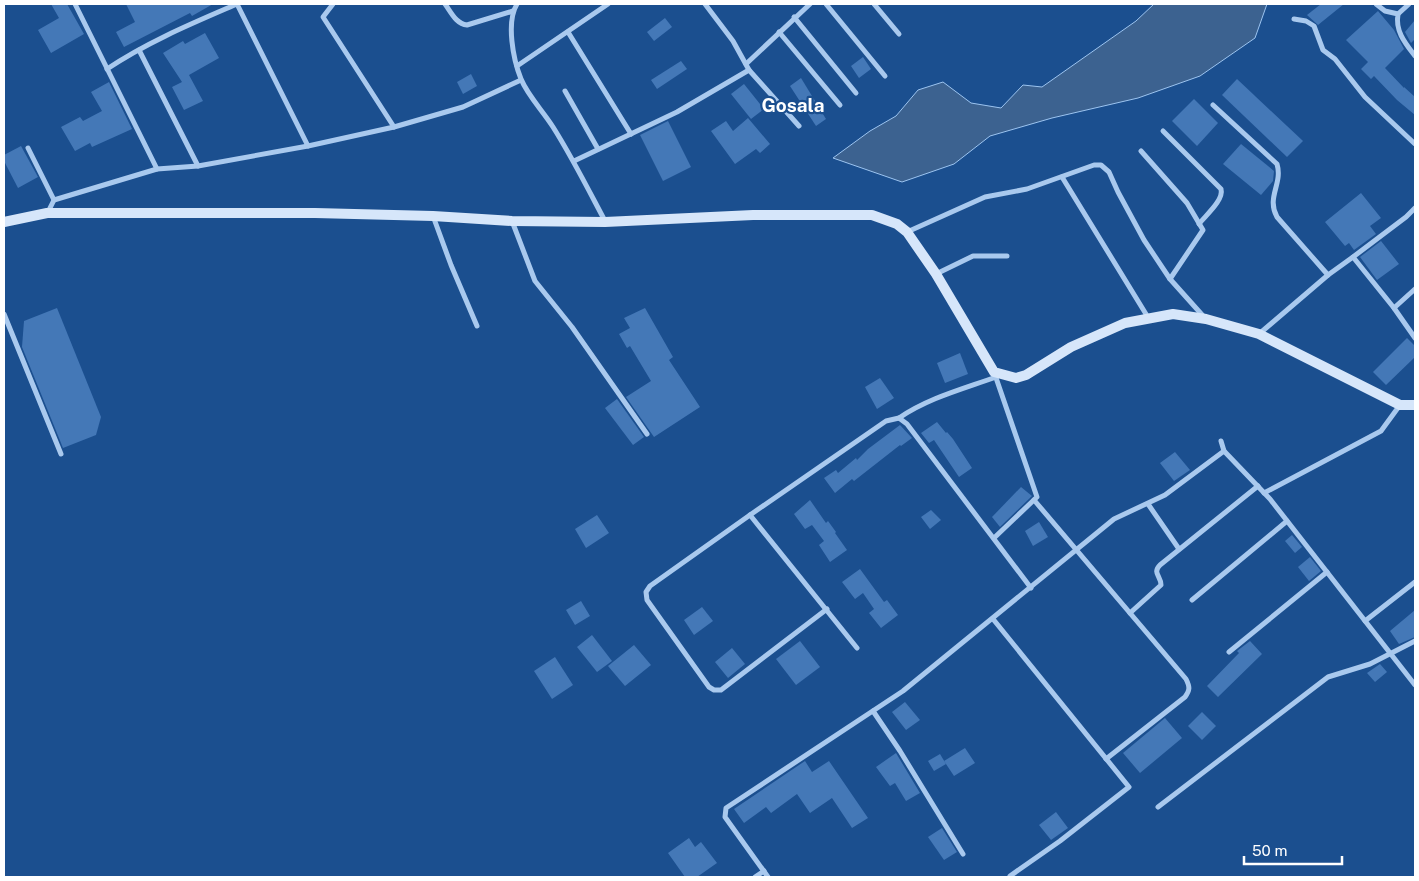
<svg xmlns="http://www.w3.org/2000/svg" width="1419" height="881" viewBox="0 0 1419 881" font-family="'Public Sans',sans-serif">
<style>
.water{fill:#3c6290;stroke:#9cc4f0}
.building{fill:#4478b7}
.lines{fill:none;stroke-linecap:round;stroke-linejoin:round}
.street{stroke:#a9c9ee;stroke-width:5}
.secondary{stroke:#d6e6fa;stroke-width:10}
.labels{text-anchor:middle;stroke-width:4.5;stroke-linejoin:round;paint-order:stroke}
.quarter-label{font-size:19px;font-weight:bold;fill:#fff;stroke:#1b4f8f}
</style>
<rect width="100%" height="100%" fill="#1b4f8f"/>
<!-- water -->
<path class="water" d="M1154,4H1267L1255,38L1200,76L1138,98L1052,118L990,136L954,164L902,182L833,158L870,131L896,116L918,90L943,82L971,103L1001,108L1023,85L1042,87L1136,21Z"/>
<!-- building -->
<g class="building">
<path d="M51,4H67L84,34L51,53L38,30L59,18Z"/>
<path d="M126,4H213L192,16L190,13L124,47L116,32L135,22Z"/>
<path d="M1321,4H1344L1318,25L1307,15Z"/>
<path d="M1378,11L1394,30L1404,49L1385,68L1404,88V87L1415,97V115L1397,100L1374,76L1371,79L1361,69L1368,62L1346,40Z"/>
<path d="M665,18L672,27L654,41L647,32Z"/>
<path d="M1415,20V39L1411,43L1405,32Z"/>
<path d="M205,33L219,58L189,75L203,101L184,110L172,87L182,82L163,53L183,41L185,44Z"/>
<path d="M863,57L871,69L859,78L851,66Z"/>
<path d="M681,61L687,69L657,89L651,80Z"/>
<path d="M471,74L477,86L463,94L457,82Z"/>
<path d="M801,78L826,119L816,126L790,86Z"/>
<path d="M1237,79L1303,141L1287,157L1222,95Z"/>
<path d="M109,82L132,129L92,147L90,143L75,151L61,127L80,117L83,121L102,111L91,92Z"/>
<path d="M744,84L764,109L751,119L731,94Z"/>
<path d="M1194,99L1218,123L1197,146L1172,121Z"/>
<path d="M748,118L770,144L760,153L756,149L735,164L711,131L726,121L733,131Z"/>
<path d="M668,121L691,167L663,181L640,135Z"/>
<path d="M1241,144L1274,171L1273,181L1261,195L1223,164Z"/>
<path d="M21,146L38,177L18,188L4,161V155Z"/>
<path d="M1361,193L1381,218L1370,226L1376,234L1354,250L1349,243L1345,246L1325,222Z"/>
<path d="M1381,241L1399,264L1377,280L1360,257Z"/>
<path d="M57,308L101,417L96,435L63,448L22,347L24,321Z"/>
<path d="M645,308L673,357L669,360L700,407L654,437L626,397L651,381L630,346L627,348L619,334L630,328L624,318Z"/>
<path d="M1407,338L1415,346V357L1386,385L1373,372Z"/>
<path d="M960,353L968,374L945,383L937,363Z"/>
<path d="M880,378L894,398L877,409L865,387Z"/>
<path d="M617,399L644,437L633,445L605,408Z"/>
<path d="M937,422L946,433L947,432L953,439L972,468L959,477L934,440L929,443L921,433Z"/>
<path d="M900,425L912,438L901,446L900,445L854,481L852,479L835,493L824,478L836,470L838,473L856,458L857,460L868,449Z"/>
<path d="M1175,452L1190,470L1174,481L1160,463Z"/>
<path d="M1021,487L1032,496L1000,527L992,517Z"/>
<path d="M810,500L826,523L828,521L836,532L835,533L847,550L830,562L819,545L824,541L812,525L805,529L794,514Z"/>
<path d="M931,510L941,520L930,529L921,517Z"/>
<path d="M597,515L609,533L586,548L575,529Z"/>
<path d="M1039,522L1048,537L1033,546L1025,531Z"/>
<path d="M1292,535L1302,547L1295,553L1285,541Z"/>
<path d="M1310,557L1321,571L1309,581L1298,567Z"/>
<path d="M860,569L884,602L887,600L898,615L881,628L869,613L874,609L863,593L855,599L842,582Z"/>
<path d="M581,601L590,616L575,625L566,610Z"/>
<path d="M702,607L713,621L694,635L684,620Z"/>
<path d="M1415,610V637L1399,644L1390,631Z"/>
<path d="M592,635L612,661L597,672L577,647Z"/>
<path d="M800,641L820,667L796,685L776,659Z"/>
<path d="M1250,641L1262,654L1218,697L1207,686L1239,653L1237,651Z"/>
<path d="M634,645L651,665L625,686L608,666Z"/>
<path d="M732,648L745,664L728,678L715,662Z"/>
<path d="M555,657L573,685L552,699L534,671Z"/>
<path d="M1380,664L1387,672L1375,682L1367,673Z"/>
<path d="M905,702L920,720L906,730L892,712Z"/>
<path d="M1202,712L1216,726L1202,740L1188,726Z"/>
<path d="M1165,718L1182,738L1140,773L1123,753Z"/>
<path d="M965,748L975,763L954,776L944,761Z"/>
<path d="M896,753L920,793L906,801L895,783L890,786L876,767Z"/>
<path d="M940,754L946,764L934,771L928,761Z"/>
<path d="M805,761L812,772L829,761L868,818L852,828L832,798L810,813L797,794L771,813L766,807L744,823L734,809Z"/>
<path d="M1056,812L1068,828L1051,840L1039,825Z"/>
<path d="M942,828L957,852L944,860L928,837Z"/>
<path d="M689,838L695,847L701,842L717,863L697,877H685L668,853Z"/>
</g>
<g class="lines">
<!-- street -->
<g class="street">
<path d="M75,4L157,169"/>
<path d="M237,4L308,146"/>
<path d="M333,4L323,17L394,127"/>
<path d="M445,4C451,12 456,24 467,25L513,11"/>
<path d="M517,4C506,22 513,59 521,79C528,96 543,111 553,127C572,157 588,189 605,221"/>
<path d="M705,4L733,41L749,70L799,126"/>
<path d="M826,4L885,76"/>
<path d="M874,4L899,34"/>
<path d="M1376,4L1385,11L1398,14C1395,31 1405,43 1415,56"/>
<path d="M1398,14L1409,4"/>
<path d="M794,17L856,93"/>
<path d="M1294,19L1306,21L1314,26L1323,50L1335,59L1365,97L1415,144"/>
<path d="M568,32L631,134"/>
<path d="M779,32L840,105"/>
<path d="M139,50L198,166"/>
<path d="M746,64L810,4"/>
<path d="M517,66L608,4"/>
<path d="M107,69C147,42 193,23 237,4"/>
<path d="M565,91L598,149"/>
<path d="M1213,105L1277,164C1283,184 1266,197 1277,217L1328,275"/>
<path d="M1163,131L1221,189C1224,200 1206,215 1199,224"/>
<path d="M28,148L54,200"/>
<path d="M1141,151L1187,203L1203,230L1170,279"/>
<path d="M574,161L677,112L749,70"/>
<path d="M1062,177L1149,319"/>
<path d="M48,212L54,200L157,169L198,166L308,146L394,127L463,107L521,80"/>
<path d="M433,216L451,265L477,326"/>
<path d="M512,221L535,281L572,327L647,434"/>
<path d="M907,232L985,197L1027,189L1094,165H1101L1109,172L1118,192L1144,240L1170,279L1204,317"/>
<path d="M1353,257L1406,217L1415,208"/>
<path d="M936,274L973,256H1007"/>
<path d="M1394,308L1415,289"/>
<path d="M4,314L61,454"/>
<path d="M1259,334L1328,275L1353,257L1394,308L1415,338"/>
<path d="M994,372L1037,497L994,538"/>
<path d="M899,418C928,398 963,389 996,377"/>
<path d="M1221,441L1224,451L1270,499L1415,685"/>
<path d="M1264,493L1381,431L1400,405"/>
<path d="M1034,500L1186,679C1190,687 1190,690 1185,697L1106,759"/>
<path d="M1148,504L1179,549"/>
<path d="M750,515L857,648"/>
<path d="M1192,600L1287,521"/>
<path d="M827,609L721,690H714L709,687L647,600L646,592L650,586L750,515L886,421L899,418L907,424L1031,588"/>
<path d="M1130,613L1161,585C1161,576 1152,573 1160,565L1258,486"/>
<path d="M993,619L1129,787L1060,841L1010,876"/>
<path d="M1365,621L1415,582"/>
<path d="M1229,652L1327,572"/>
<path d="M873,711L900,751L963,854"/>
<path d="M1158,807L1328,677L1370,664L1415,641"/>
<path d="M755,877L764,871"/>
<path d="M768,877L725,817L726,808L903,691L1114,519L1165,495L1224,451"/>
</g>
<!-- secondary -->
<path class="secondary" d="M4,222L47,213H315L433,216L512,221L605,222L753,215H872L897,224L907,232L936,274L994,372L1016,378L1026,375L1071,347L1125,323L1173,314L1206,319L1259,334L1400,405H1415"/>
</g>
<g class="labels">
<!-- quarter labels -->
<g class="quarter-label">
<text x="793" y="112">Gosala</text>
</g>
</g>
<!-- border -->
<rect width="1419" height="881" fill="none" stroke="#ffffff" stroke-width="10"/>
<!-- scale -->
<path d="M1244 856v8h98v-8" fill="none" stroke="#ffffff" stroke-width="2.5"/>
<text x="1252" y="856" font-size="15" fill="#ffffff" stroke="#1b4f8f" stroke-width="4" paint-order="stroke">50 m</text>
</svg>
